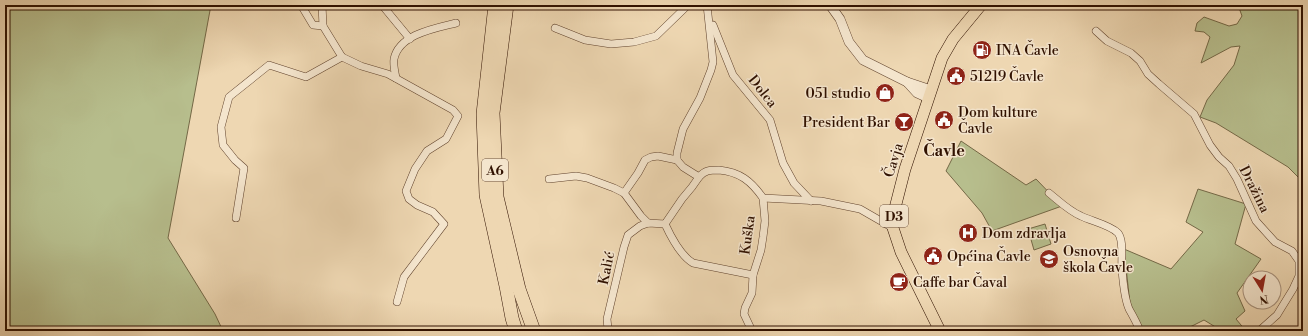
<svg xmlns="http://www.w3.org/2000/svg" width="1308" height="336" viewBox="0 0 1308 336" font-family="'Libre Bodoni',serif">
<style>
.green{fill:#b7be8d;stroke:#746846}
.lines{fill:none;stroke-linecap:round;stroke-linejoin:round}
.minor-casing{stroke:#60422c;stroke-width:8}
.tertiary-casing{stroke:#60422c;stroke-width:10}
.primary-casing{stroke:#301100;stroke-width:12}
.motorway-casing{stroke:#301100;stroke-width:14}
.minor{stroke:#f4e5cd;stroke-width:7}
.tertiary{stroke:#f4e5cd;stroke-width:9}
.primary{stroke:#eed7b2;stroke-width:11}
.motorway{stroke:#eed7b2;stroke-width:13}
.labels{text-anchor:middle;stroke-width:3;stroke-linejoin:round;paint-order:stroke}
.shield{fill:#f4e5cd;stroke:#6b513e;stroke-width:1}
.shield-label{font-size:13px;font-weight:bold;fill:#301100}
.poi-label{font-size:14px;fill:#301100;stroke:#f4e5cd;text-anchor:start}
.street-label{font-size:14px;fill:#301100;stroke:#f4e5cd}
.quarter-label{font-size:16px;font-weight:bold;fill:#301100;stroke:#f4e5cd}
</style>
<rect width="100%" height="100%" fill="#eed7b2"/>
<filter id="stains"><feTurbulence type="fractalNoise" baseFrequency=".005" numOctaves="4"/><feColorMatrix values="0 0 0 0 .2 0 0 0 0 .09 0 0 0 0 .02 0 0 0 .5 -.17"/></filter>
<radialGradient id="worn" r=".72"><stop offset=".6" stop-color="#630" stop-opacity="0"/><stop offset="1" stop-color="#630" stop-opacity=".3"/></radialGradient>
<!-- green -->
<g class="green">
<path d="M5,5H211L168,238L215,314L223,331H5Z"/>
<path d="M1238,5H1303V175L1300,179L1288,167L1216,123L1200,117L1207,100L1234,65L1240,46L1231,47L1201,63L1210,37L1204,32L1195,31L1197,23L1204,17L1229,26L1237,24L1242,16Z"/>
<path d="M961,141L1026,185L1036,179L1062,206L992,231L982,213L946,171Z"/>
<path d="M1198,189L1246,204L1235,244L1261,259L1237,293L1245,311L1236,319L1246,331H1222L1204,320L1186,329L1185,331H1143L1130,304L1124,249L1171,269L1203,232L1186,222Z"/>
<path d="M1045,224L1051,244L1034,250L1028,229Z"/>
</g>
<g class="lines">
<defs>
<g id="minor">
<path d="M301,5L313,25L323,26"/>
<path d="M322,5L323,26L342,57L361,66L388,74L453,110L458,116L446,139L427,151L415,169L406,191L409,199L417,205L433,212L444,224L404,277L397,302"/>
<path d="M382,5L410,39"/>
<path d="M707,5L713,62L711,70L700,98L683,129L677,153V160L683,167L699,177C705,170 710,170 719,170C740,172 751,181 763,198L821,201L860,209L893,228"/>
<path d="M713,25L733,75L770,120L783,163L794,183L811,201"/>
<path d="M555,28L585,40L611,44L634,42L656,36L688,5"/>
<path d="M1096,31L1107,41L1131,53L1140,61L1148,74L1159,84L1194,114L1210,145L1219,157L1229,166L1237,179L1256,221L1275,242L1292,251L1299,261V276L1293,289L1277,315L1259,331"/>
<path d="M396,78C395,72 393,65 394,59C399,34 436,28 456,23"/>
<path d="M549,179L576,176L587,178L614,188L624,193L641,216L648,223"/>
<path d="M624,193L638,173L645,160L651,157L658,156L677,160"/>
<path d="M1049,193C1059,201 1069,211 1081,216C1091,221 1110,225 1118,233C1124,240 1121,260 1122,269C1123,282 1124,297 1129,309C1133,316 1137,323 1140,331"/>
<path d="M236,218L244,168L235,160L223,145L221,127L229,97L269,65L306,77L342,57"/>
<path d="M665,224C671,237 681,256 693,263L753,275"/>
<path d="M610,331L608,329L607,319L624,247L628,235L640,226L648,223L665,224L682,199L692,187L699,177"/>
<path d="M752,331L744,314L745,308L752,293L753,275L761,250L763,237L765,221L763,198"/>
</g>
<g id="tertiary">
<path d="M830,5L840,19L849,42L863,60L907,82L931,90"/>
<path d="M907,82L917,93L928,98"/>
</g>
<path id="primary" d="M940,331L901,252L893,228L895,208L905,169L942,58L953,39L981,5"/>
<g id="motorway">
<path d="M495,5L483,114L486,195L506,286L512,318L516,331"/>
<path d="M507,5L493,113L497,197L519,289L534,331"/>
</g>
</defs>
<!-- minor casing -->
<use href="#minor" class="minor-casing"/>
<!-- tertiary casing -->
<use href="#tertiary" class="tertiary-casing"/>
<!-- primary casing -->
<use href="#primary" class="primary-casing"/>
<!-- motorway casing -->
<use href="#motorway" class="motorway-casing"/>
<!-- minor -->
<use href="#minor" class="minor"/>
<!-- tertiary -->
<use href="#tertiary" class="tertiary"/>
<!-- primary -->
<use href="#primary" class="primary"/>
<!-- motorway -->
<use href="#motorway" class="motorway"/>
</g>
<!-- icons -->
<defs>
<symbol id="fuel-disc" viewBox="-11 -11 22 22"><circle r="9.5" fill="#8f2418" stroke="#f4e5cd"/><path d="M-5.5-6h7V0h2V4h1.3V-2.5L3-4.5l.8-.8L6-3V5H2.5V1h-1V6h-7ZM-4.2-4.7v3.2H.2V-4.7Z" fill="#fff"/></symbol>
<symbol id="civic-disc" viewBox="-11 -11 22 22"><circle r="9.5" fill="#8f2418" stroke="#f4e5cd"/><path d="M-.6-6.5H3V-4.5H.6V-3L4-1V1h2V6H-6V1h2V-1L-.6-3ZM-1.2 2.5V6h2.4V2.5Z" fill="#fff"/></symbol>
<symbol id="shop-disc" viewBox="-11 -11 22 22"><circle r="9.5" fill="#8f2418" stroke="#f4e5cd"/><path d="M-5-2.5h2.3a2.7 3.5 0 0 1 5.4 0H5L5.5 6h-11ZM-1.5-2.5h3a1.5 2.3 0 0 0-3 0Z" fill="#fff"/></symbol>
<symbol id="bar-disc" viewBox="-11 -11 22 22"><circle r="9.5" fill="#8f2418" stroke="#f4e5cd"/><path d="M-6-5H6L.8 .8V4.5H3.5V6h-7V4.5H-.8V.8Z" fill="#fff"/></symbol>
<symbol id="hospital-disc" viewBox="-11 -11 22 22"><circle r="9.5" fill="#8f2418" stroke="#f4e5cd"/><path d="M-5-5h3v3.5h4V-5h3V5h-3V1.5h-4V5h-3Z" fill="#fff"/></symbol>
<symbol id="school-disc" viewBox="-11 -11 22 22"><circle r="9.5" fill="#8f2418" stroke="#f4e5cd"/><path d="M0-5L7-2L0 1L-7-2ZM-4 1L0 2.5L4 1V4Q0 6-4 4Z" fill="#fff"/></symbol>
<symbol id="cafe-disc" viewBox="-11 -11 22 22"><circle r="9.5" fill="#8f2418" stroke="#f4e5cd"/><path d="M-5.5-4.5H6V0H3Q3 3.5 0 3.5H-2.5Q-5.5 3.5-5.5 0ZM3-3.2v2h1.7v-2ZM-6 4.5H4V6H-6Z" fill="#fff"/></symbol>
</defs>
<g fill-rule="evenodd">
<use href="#fuel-disc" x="971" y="39" width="22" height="22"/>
<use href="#civic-disc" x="945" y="65" width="22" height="22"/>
<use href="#shop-disc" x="874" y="82" width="22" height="22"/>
<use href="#civic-disc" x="933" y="109" width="22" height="22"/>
<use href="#bar-disc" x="893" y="111" width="22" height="22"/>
<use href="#hospital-disc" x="957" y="222" width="22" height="22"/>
<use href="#civic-disc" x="922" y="245" width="22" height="22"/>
<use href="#school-disc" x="1038" y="248" width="22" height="22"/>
<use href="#cafe-disc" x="888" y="271" width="22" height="22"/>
</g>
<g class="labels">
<!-- shield labels -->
<g class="shield">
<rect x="482" y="159" width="26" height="22" rx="3"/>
<rect x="880" y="205" width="28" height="22" rx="3"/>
</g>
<g class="shield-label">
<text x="495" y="175">A6</text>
<text x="894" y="221">D3</text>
</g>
<!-- poi labels -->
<g class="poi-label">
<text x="996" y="55">INA Čavle</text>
<text x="970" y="81">51219 Čavle</text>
<text x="871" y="98" text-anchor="end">051 studio</text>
<text x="958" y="117">Dom kulture<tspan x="958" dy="16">Čavle</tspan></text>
<text x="890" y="127" text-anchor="end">President Bar</text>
<text x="982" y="238">Dom zdravlja</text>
<text x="1063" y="256">Osnovna<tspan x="1063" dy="16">škola Čavle</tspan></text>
<text x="947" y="261">Općina Čavle</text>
<text x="913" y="287">Caffe bar Čaval</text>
</g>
<!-- street labels -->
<g class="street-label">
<text transform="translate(763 91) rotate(51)" y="5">Dolca</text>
<text transform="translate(893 160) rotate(-73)" y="5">Čavja</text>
<text transform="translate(1255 189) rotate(63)" y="5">Dražina</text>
<text transform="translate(747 235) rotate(-82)" y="5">Kuška</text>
<text transform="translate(606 268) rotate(-78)" y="5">Kalić</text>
</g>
<!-- quarter labels -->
<g class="quarter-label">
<text x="944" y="156">Čavle</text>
</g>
</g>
<!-- margin -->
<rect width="1308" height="336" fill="none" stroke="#eed7b2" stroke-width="20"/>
<rect x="6" y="6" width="1296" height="324" fill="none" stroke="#301100" stroke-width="2"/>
<rect x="10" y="10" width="1288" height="316" fill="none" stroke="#301100"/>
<!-- north arrow -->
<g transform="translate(1262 290) rotate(169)"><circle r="19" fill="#f4e5cd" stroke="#a6907b"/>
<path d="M0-3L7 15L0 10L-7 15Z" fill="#8f2418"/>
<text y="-6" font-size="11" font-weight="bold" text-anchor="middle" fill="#301100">N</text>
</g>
<rect width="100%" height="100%" filter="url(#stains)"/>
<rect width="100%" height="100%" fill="url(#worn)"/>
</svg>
